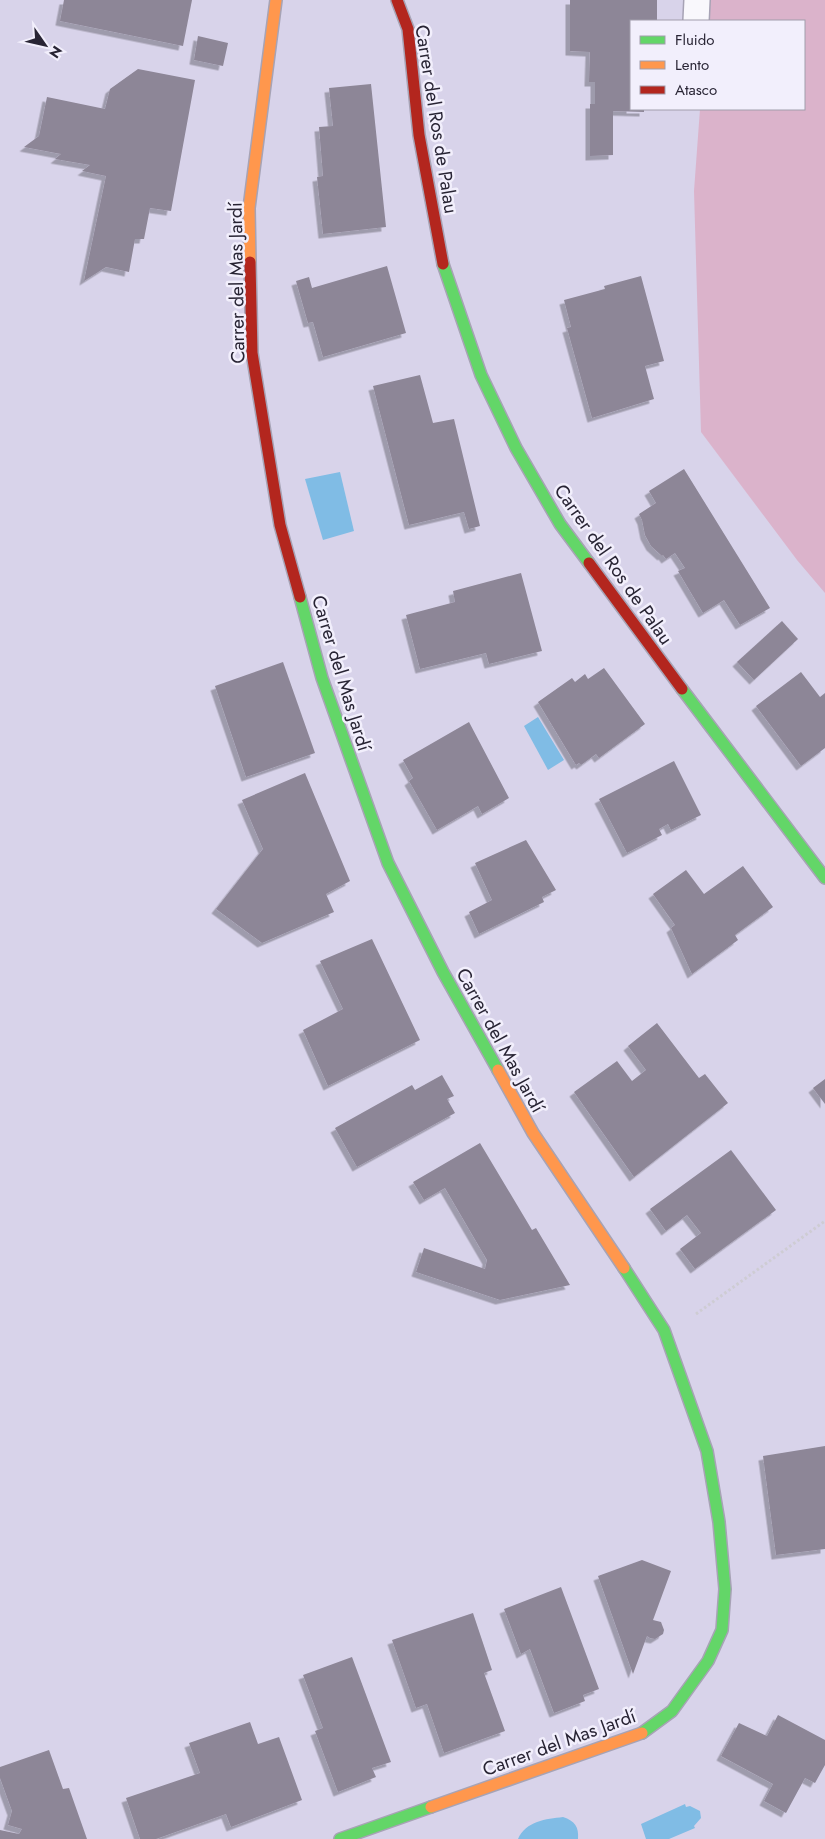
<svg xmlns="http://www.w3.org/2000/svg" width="825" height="1839" viewBox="0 0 825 1839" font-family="Jost,sans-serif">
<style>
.green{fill:#dbb3cb}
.water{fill:#80bce5}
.building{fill:#8d8697;filter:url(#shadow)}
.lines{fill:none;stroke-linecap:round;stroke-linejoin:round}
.lane-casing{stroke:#a7a3b5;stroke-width:28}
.fast-casing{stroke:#a7a3b5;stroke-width:14}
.slow-casing{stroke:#a7a3b5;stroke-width:14}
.jam-casing{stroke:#a7a3b5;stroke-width:14}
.path{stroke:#ceccd3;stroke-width:3;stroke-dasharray:2.5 2.5;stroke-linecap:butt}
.lane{stroke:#f9f8fc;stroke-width:25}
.fast{stroke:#63d668;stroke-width:11}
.slow{stroke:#ff974d;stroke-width:11}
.jam{stroke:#b3261e;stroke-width:11}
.labels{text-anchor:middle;stroke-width:5;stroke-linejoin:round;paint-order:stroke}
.street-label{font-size:19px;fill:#282434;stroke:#f2effc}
</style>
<defs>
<filter id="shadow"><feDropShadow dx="-4.5" dy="4.5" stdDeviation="0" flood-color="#0004"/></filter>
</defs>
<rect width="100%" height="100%" fill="#d8d3ea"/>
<!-- green -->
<path class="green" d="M708,0H825V593L797,560L701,432L694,191L700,109H804V21H707Z"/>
<!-- water -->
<g class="water">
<path d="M340,472L354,531L323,540L305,479Z"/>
<path d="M538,717L564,760L548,770L524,726Z"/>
<path d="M685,1804L686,1807L690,1806L700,1811L701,1818L694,1826L695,1828L669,1839H646L641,1824Z"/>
<path d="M563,1817C575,1821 579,1827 578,1839H518C526,1821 546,1819 563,1817Z"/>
</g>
<!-- building -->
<g class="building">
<path d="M64,0H192L183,46L60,21Z"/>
<path d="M570,0H657V21H631V109H644V112L613,111V155L590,156V104H595V82H589L590,52L570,51Z"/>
<path d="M198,36L228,43L223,66L194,60Z"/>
<path d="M138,69L195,80L171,211L150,208L144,239H135L129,272L106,267L84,281L106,176L82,171L90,165L55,159L61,154L24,147L39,136L47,97L105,109L110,89Z"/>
<path d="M371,84L386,227L323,234L317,177L323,176L319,127L333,126L329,88Z"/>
<path d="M387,266L406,333L323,357L313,322L308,323L296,281L309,277L312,288Z"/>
<path d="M641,276L664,361L645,366L654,399L592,418L567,328L571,327L564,300L605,289L604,286Z"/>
<path d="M420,375L433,423L454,419L480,526L469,529L464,512L409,525L373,386Z"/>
<path d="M684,469L770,608L740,625L724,600L703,613L678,571L685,568L675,553L666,559L663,555L662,556L651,546L645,535L642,520L639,514L656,503L649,491Z"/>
<path d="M521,573L542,651L489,664L486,653L420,669L406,615L455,602L453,591Z"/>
<path d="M782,621L798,639L754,680L737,662Z"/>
<path d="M283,662L315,753L246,777L215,686Z"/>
<path d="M604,668L645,724L599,758L596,754L581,765L579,763L576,765L538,702L572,678L575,682L585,674L588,679Z"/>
<path d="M801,672L820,697L825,693V748L801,766L756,706Z"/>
<path d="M469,722L509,798L482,814L478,806L437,830L409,781L413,778L403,760Z"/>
<path d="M674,761L701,815L671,830L668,824L659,829L662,835L627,853L599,799Z"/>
<path d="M305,773L350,881L326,894L334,912L262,943L216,909L263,849L242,800Z"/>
<path d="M526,840L556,890L542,897L544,902L479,934L469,912L492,900L475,863Z"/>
<path d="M743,866L773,907L735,935L738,940L692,974L671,928L675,925L653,894L686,870L704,894Z"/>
<path d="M372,939L420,1040L328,1086L303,1030L343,1009L320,961Z"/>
<path d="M657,1023L699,1078L705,1074L728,1103L634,1177L574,1092L617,1061L632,1081L646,1070L628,1046Z"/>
<path d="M442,1075L454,1096L447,1099L455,1113L357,1167L335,1128L412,1085L415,1090Z"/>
<path d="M825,1079V1104L813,1088Z"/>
<path d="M480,1143L532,1230L536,1228L570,1285L500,1300L416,1272L424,1248L485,1269L487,1260L445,1188L424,1200L413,1182Z"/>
<path d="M731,1150L776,1210L695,1269L680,1249L701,1233L687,1215L666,1231L650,1209Z"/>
<path d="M825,1446V1549L776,1555L763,1456Z"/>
<path d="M642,1560L671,1571L653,1620L661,1622L664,1630L663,1634L655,1639L650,1638L647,1636L633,1674L598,1576Z"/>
<path d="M561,1587L599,1689L583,1695L585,1701L554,1713L530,1649L521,1654L504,1609Z"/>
<path d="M473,1613L492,1670L484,1673L505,1731L444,1753L427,1704L416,1708L392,1640Z"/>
<path d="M352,1657L391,1762L372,1768L376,1777L338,1792L315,1731L323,1728L303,1675Z"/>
<path d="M778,1715L825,1740V1765L815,1783L805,1778L786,1813L764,1801L773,1784L721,1756L739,1723L767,1736Z"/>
<path d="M250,1722L258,1744L279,1737L302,1800L231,1827L226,1814L156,1839H140L126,1798L200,1773L189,1743Z"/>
<path d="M49,1750L63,1789L69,1788L87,1839H0V1830L19,1834L22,1829L8,1825L12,1811L0,1778V1767Z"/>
</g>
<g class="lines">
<defs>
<path id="lane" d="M696,21L697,0"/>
<g id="fast">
<path d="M443,264L481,375L516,448L560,524L589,563"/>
<path d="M300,597L322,678L388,863L443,972L498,1070"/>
<path d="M682,689L825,878"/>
<path d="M624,1268L664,1330L707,1451L719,1522L725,1589L722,1630L708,1661L672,1711L642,1733"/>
<path d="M340,1839L431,1807"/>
</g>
<g id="slow">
<path d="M250,262L249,208L276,0"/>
<path d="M498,1070L533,1133L624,1268"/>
<path d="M431,1807L642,1733"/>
</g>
<g id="jam">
<path d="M397,0L408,29L419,135L443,264"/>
<path d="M250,262L252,353L280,525L300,597"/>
<path d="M589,563L682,689"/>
</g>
</defs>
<!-- lane casing -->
<use href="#lane" class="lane-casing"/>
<!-- fast casing -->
<use href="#fast" class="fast-casing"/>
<!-- slow casing -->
<use href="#slow" class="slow-casing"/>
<!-- jam casing -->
<use href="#jam" class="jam-casing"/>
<!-- path -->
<path class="path" d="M696,1314L825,1221"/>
<!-- lane -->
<use href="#lane" class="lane"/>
<!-- fast -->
<use href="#fast" class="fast"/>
<!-- slow -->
<use href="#slow" class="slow"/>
<!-- jam -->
<use href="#jam" class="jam"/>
</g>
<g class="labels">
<!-- street labels -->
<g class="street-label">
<text transform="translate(437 119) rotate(81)" y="7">Carrer del Ros de Palau</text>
<text transform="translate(236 283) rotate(-91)" y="7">Carrer del Mas Jardí</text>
<text transform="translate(614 564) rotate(55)" y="7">Carrer del Ros de Palau</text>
<text transform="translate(342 673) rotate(73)" y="7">Carrer del Mas Jardí</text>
<text transform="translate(501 1040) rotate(61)" y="7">Carrer del Mas Jardí</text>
<text transform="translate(559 1742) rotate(-20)" y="7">Carrer del Mas Jardí</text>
</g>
</g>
<!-- legend -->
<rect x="630" y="20" width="175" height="90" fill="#f2effc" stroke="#a19eac"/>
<rect x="640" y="36" width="25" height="8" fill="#63d668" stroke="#a19eac"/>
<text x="675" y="45" font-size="15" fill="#282434">Fluido</text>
<rect x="640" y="61" width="25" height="8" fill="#ff974d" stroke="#a19eac"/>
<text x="675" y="70" font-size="15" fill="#282434">Lento</text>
<rect x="640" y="86" width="25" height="8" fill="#b3261e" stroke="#a19eac"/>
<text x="675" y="95" font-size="15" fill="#282434">Atasco</text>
<!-- north arrow -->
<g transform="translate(45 45) rotate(124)" stroke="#f2effc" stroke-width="4" paint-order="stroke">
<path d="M0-4L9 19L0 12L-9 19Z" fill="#282434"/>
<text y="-8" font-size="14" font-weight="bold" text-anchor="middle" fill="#282434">N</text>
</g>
</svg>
